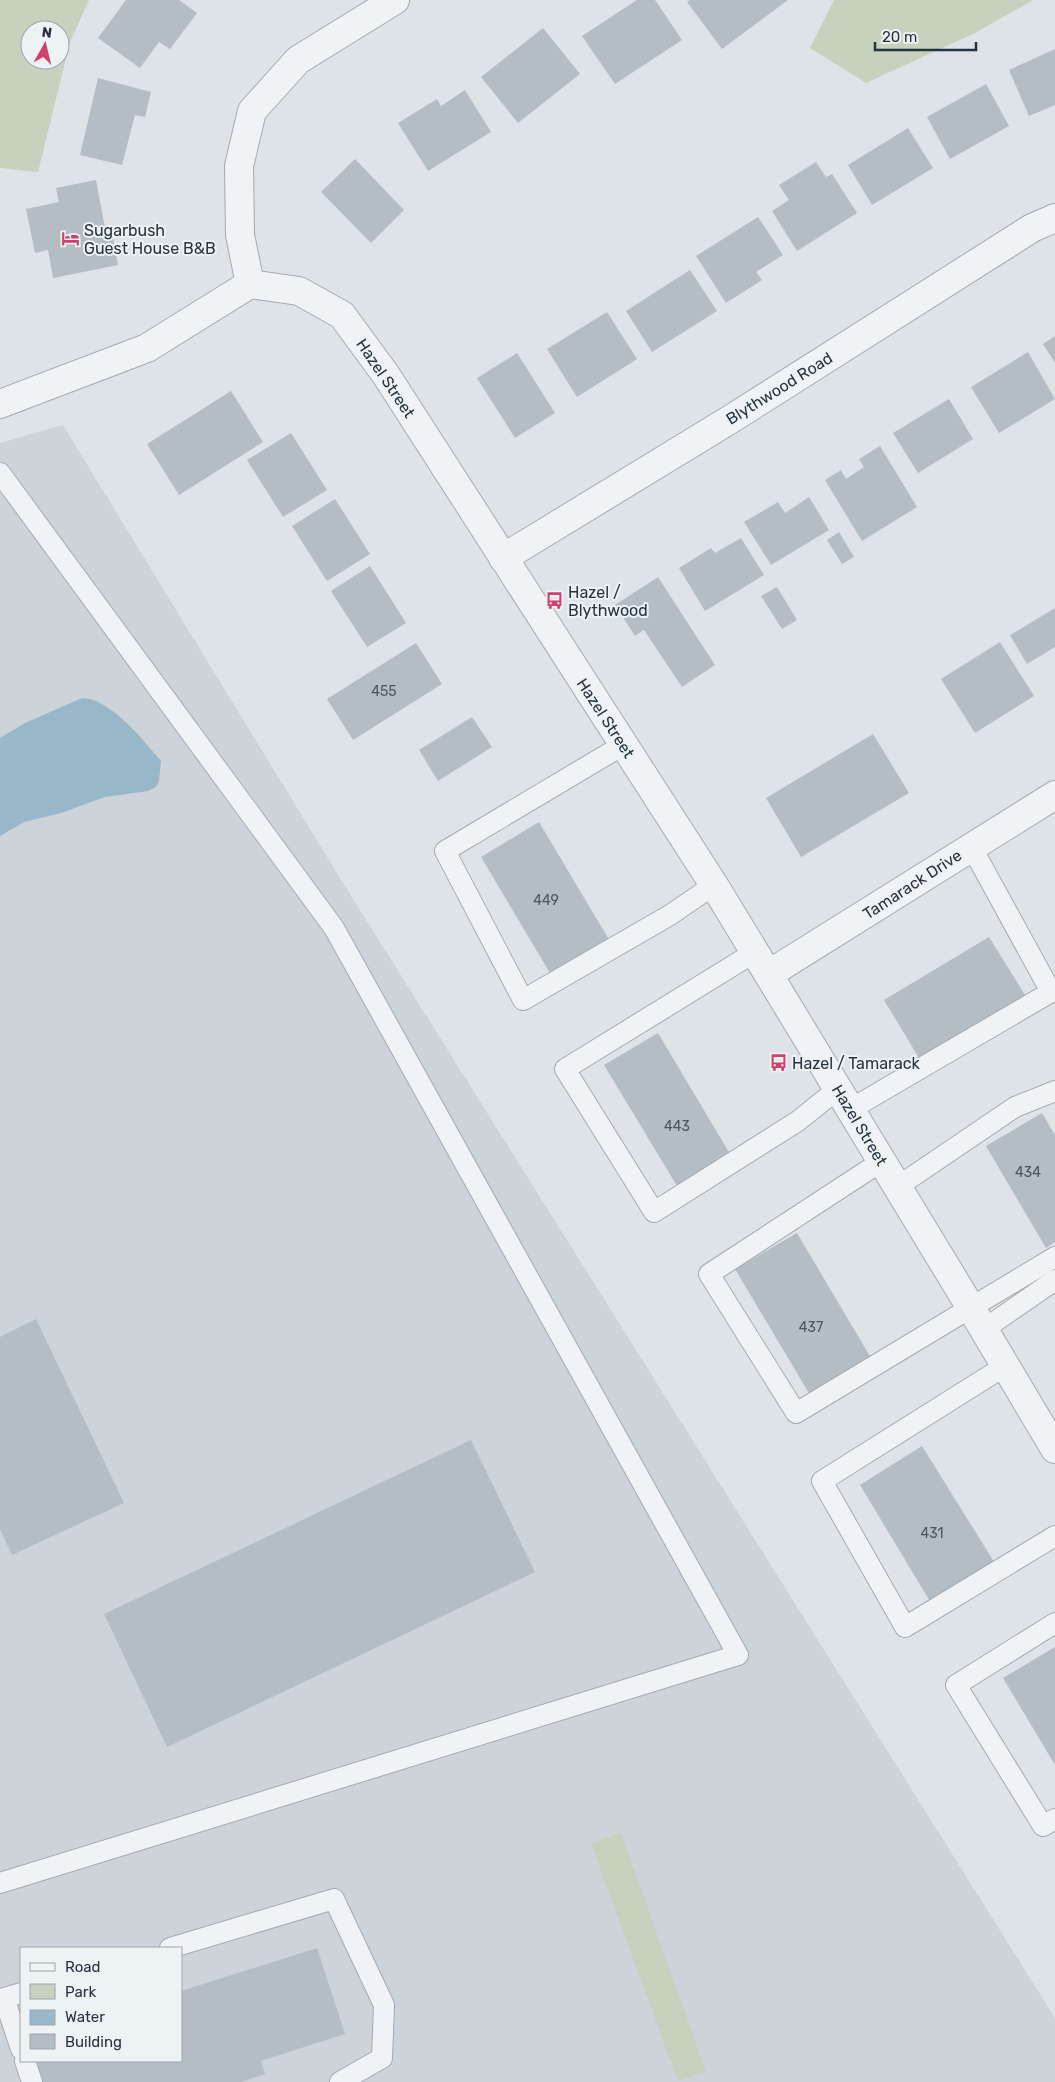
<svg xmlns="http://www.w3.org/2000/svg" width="1055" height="2082" viewBox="0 0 1055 2082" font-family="Rubik,sans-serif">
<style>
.built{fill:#ccd3d9;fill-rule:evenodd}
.green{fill:#c6d1be;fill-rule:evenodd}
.water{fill:#98b7c8}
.building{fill:#b5bdc4}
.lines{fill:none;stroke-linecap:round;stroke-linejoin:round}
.lane-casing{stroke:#a3abb1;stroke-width:22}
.street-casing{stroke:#a3abb1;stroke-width:30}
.lane{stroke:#f0f3f6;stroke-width:20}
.street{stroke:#f0f3f6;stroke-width:28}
.labels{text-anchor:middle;stroke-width:4;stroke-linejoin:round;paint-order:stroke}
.number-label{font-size:14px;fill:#4a5660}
.poi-label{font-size:16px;fill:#27333e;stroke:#edf2f5;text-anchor:start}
.street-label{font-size:16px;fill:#27333e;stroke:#edf2f5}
</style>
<rect width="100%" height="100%" fill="#dde3e7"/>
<!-- built -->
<path class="built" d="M63,425L343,883L1055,2018V2082H0V443ZM21,1948H181V2061H21Z"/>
<!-- green -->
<g class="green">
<path d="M0,0H89L70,42L38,172L0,168ZM30,30H60V60H30Z"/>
<path d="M834,0H1033L975,33L866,83L810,48Z"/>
<path d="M621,1833L706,2072L678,2081L591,1843Z"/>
</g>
<!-- water -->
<path class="water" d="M82,698C110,698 143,740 161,761L159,781L156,787L148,791L105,797L61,813L24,822L0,836V738L25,723Z"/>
<!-- building -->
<g class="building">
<path d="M126,0H179L197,13L170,49L159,42L140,68L98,38Z"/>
<path d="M637,0H655L682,40L615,84L582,36Z"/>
<path d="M690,0H788L722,49L687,2Z"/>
<path d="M543,28L580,74L518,123L481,77Z"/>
<path d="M1055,49V105L1029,116L1009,70Z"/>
<path d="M98,78L151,92L145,117L135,115L122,165L80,155Z"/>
<path d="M986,84L1009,126L950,159L927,117Z"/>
<path d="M465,90L491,132L428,171L398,123L437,99L441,106Z"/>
<path d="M908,128L933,168L872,205L848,165Z"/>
<path d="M355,159L404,210L371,243L321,192Z"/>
<path d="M816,162L826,177L832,174L857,213L797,251L772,211L789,200L779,185Z"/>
<path d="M96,180L107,238L113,237L118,265L53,278L48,250L35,253L26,209L59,202L56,188Z"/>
<path d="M758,217L783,255L756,272L762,280L726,303L696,256Z"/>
<path d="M690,270L717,311L652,352L626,311Z"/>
<path d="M607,312L637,359L577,397L547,349Z"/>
<path d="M1055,336V363L1043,344Z"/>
<path d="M1028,352L1055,399L999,433L971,387Z"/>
<path d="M517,353L555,413L515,438L477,378Z"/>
<path d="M231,391L263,442L179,495L147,444Z"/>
<path d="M949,399L973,439L918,473L893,433Z"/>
<path d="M291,433L327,490L283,517L247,460Z"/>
<path d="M880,446L917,507L862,541L825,480L841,470L846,479L864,467L859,459Z"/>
<path d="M809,497L829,530L771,565L744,522L778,502L785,513Z"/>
<path d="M335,499L370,554L327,581L292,526Z"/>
<path d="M839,532L854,557L842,564L827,540Z"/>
<path d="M741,538L764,575L705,611L679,568L711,548L715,553Z"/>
<path d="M370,566L406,623L367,647L331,591Z"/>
<path d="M658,577L715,665L682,687L644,630L635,636L615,605Z"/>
<path d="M777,587L797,620L782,629L761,596Z"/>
<path d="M1055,608V647L1027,664L1010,635Z"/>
<path d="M1000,642L1034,696L975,733L941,679Z"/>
<path d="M416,643L442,684L353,740L327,699Z"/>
<path d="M472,717L492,747L438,781L419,750Z"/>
<path d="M873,734L909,793L801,857L766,798Z"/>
<path d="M539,822L611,943L553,978L481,857Z"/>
<path d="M989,937L1025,995L919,1058L884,1000Z"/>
<path d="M658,1033L733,1159L680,1191L604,1065Z"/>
<path d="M1042,1113L1055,1135V1242L1046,1248L986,1146Z"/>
<path d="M797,1233L871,1358L810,1395L735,1269Z"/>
<path d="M36,1319L124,1503L12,1555L0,1529V1337Z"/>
<path d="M471,1440L535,1572L167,1747L104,1614Z"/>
<path d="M922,1446L996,1565L931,1603L860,1485Z"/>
<path d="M1055,1647V1765L1003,1678Z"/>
<path d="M317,1948L345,2034L261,2061L265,2074L241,2082H43L36,2061H181V1991Z"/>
</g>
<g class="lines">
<defs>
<g id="lane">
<path d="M0,473L334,928L738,1655L0,1883"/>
<path d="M623,745L445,851L523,1000L670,915L714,885"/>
<path d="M755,952L565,1069L654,1212L798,1121L839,1088"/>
<path d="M851,1109L1051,992L971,846"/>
<path d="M882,1161L709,1274L796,1413L1055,1257"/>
<path d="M897,1187L1015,1107L1055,1091"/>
<path d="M983,1330L1055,1280"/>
<path d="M1005,1366L822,1481L905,1627L1055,1536"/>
<path d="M1055,1623L956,1685L1043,1826L1055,1819"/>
<path d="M170,1948L334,1899L384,2005L382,2058L340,2082"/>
<path d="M21,1993L4,1998L21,2049"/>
<path d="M25,2061L32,2082"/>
</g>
<g id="street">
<path d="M250,284L240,235L239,166L252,111L298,60L395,0"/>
<path d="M0,404L147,348L250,284L299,291L342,315L386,375L714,885L971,1308L1055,1449"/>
<path d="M503,558L731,419L1032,228L1055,218"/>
<path d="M769,974L1055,795"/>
</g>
</defs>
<!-- lane casing -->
<use href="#lane" class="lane-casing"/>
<!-- street casing -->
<use href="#street" class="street-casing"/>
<!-- lane -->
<use href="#lane" class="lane"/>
<!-- street -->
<use href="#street" class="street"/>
</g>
<!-- icons -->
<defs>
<symbol id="hotel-bare" viewBox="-9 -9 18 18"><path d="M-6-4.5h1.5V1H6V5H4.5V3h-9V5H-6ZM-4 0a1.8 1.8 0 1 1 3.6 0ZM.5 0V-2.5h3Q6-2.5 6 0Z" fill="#cf406d" stroke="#edf2f5" stroke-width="2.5" paint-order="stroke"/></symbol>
<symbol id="bus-bare" viewBox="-9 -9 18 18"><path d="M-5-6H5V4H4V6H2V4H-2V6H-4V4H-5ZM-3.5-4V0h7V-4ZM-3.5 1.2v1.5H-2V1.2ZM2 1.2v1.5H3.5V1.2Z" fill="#cf406d" stroke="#edf2f5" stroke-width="2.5" paint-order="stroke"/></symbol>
</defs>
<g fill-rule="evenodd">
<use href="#hotel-bare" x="58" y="226" width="25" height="25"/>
<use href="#bus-bare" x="542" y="588" width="25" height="25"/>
<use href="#bus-bare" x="766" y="1050" width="25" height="25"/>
</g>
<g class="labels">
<!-- number labels -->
<g class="number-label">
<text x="384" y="696">455</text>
<text x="546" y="905">449</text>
<text x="677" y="1131">443</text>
<text x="1028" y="1177">434</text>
<text x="811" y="1332">437</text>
<text x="932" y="1538">431</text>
</g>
<!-- poi labels -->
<g class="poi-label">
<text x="84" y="236">Sugarbush<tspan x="84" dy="18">Guest House B&amp;B</tspan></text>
<text x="568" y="598">Hazel /<tspan x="568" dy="18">Blythwood</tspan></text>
<text x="792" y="1069">Hazel / Tamarack</text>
</g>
<!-- street labels -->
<g class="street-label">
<text transform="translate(386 378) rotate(56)" y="6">Hazel Street</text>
<text transform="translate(779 388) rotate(-32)" y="6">Blythwood Road</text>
<text transform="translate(606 718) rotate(57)" y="6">Hazel Street</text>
<text transform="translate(912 884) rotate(-33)" y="6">Tamarack Drive</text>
<text transform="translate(860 1125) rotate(59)" y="6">Hazel Street</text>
</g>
</g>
<!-- legend -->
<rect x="20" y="1947" width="162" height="115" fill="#edf2f5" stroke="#9ea6ac"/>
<rect x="30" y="1963" width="25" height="8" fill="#f0f3f6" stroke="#9ea6ac"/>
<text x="65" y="1972" font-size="15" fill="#27333e">Road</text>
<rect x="30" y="1984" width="25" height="15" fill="#c6d1be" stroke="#9ea6ac"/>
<text x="65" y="1997" font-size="15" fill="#27333e">Park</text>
<rect x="30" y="2010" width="25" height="15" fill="#98b7c8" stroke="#9ea6ac"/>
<text x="65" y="2022" font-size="15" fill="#27333e">Water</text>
<rect x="30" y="2034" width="25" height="15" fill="#b5bdc4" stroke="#9ea6ac"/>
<text x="65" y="2047" font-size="15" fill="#27333e">Building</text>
<!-- north arrow -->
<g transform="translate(45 45) rotate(8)"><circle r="24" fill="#edf2f5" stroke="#9ea6ac"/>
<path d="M0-4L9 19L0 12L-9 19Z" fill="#cf406d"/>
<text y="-8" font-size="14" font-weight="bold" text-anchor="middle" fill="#27333e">N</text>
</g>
<!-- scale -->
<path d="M875 42v8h101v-8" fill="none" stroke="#27333e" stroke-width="2.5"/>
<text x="882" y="42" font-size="15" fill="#27333e" stroke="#edf2f5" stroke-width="4" paint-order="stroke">20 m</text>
</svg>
